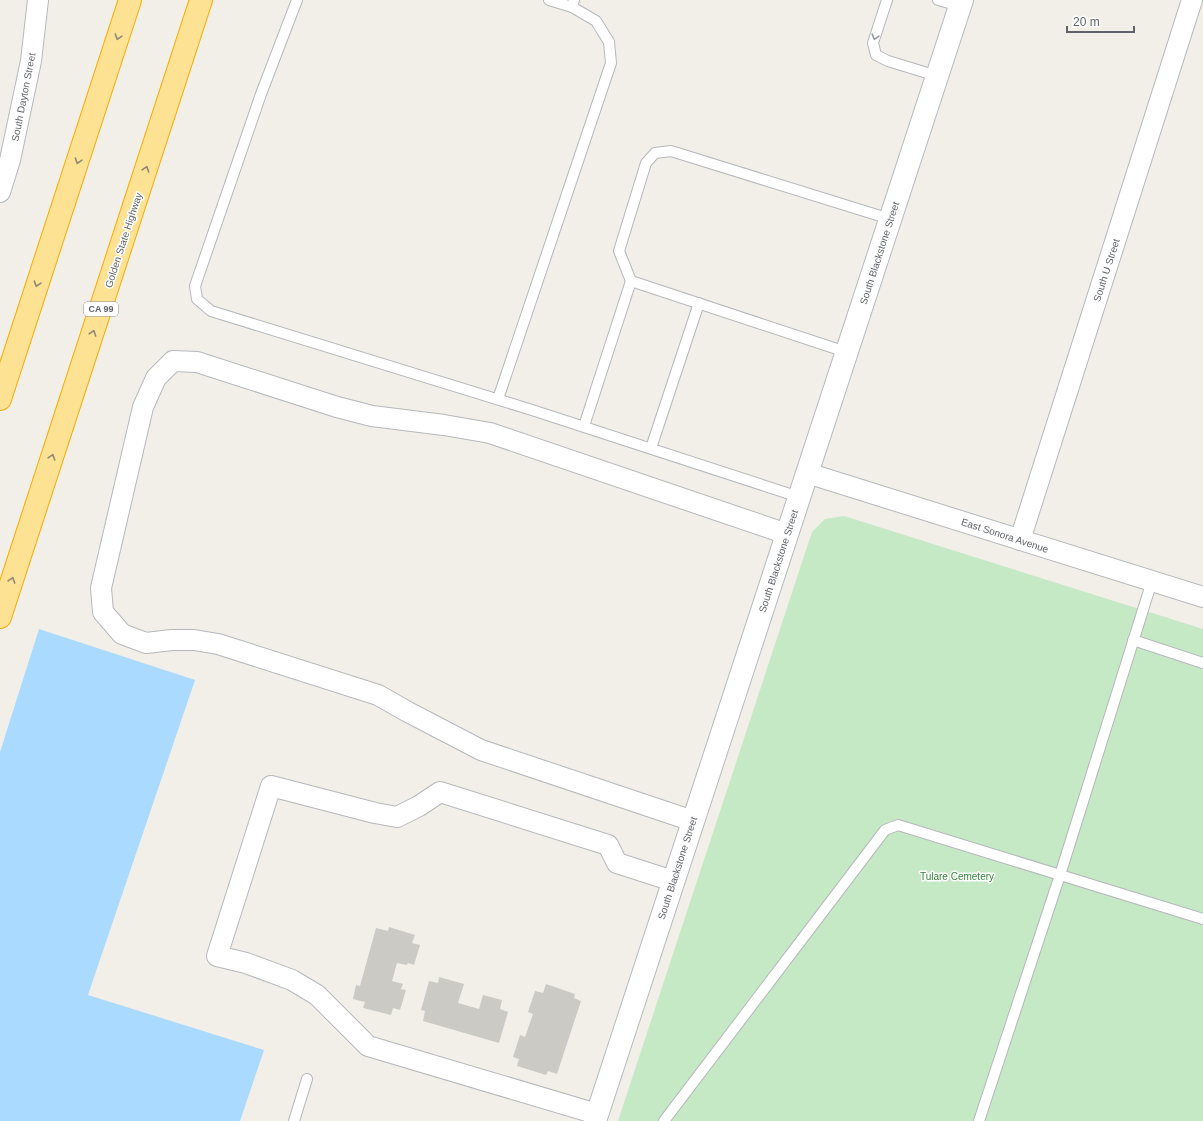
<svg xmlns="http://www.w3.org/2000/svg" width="1203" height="1121" viewBox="0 0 1203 1121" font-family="Arial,sans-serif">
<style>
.green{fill:#c5e8c5}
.water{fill:#aadaff}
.building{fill:#cccac5}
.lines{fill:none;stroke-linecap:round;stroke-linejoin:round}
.lane-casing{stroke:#b5b8bc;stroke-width:12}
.street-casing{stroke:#b5b8bc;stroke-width:22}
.secondary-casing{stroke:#b6babf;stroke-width:24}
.highway-casing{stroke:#f9ab00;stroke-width:24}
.lane{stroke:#fff;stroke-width:10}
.street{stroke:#fff;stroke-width:20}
.secondary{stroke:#fff;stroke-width:22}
.highway{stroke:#fde293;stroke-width:22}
.oneway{stroke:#8e8975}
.oneway2{stroke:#979a9d}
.labels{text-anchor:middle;stroke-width:3;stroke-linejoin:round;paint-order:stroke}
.shield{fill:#fff;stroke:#8f9295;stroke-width:1}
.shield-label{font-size:9px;font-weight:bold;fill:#5f6368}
.street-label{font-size:10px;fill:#5f6368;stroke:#fff}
.park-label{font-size:10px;fill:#348238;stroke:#fff}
</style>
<rect width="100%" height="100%" fill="#f1efe8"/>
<!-- green -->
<path class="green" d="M844,516L1203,629V1121H618L812,532L825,519Z"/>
<!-- water -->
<path class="water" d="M39,629L195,680L88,995L264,1050L240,1121H0V752Z"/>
<!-- building -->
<g class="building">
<path d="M389,927L415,935L412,943L420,945L414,965L408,963L407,965L397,963L392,981L403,984L401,989L406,990L400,1010L393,1008L391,1015L363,1008L365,1002L353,999L356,985L360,986L376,928L388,931Z"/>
<path d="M439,977L464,984L458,1003L479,1009L483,995L502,1000L500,1009L508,1012L499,1043L423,1021L425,1011L421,1010L429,981L438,983Z"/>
<path d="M546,984L575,994L574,998L581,1001L557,1074L548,1071L546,1075L517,1066L519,1059L513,1057L520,1035L525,1037L533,1014L528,1012L535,991L543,993Z"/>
</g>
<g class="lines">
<defs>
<g id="lane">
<path d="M297,0L261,94L195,286L197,299L211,311L532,410L799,497"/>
<path d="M549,0L572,7L574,0"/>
<path d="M887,0L873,43L876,55L888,61L937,76"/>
<path d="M938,0L960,6"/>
<path d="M846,352L631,281L619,251L646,163L655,153L671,151L890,219"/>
<path d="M498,399L611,63L609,42L596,21L572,7"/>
<path d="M584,426L631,281"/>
<path d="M651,448L699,303"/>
<path d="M1133,640L1203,663"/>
<path d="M294,1121L307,1079"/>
<path d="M664,1121L885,830L898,825L1203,919"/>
<path d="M979,1121L1060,875L1152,581"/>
</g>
<g id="street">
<path d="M0,192L10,160L31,61L38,0"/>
<path d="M807,473L1203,597"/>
<path d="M1020,540L1192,0"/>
<path d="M693,821L481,750L408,712L378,695L218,644L194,640H172L146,643L122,634L103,612L101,588L143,407L156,378L173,361L197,362L337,407L372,416L444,425L490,433L787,534"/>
<path d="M597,1114L368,1046L317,995L292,980L246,963L217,956L271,786L375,813L397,817L419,806L440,792L608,845L617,863L673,881"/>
</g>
<path id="secondary" d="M595,1121L962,0"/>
<g id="highway">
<path d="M0,399L130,0"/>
<path d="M0,617L201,0"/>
</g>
</defs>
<!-- lane casing -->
<use href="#lane" class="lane-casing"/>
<!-- street casing -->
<use href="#street" class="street-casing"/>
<!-- secondary casing -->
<use href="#secondary" class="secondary-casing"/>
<!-- highway casing -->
<use href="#highway" class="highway-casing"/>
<!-- lane -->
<use href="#lane" class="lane"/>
<!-- street -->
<use href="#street" class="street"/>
<!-- secondary -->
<use href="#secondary" class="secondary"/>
<!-- highway -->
<use href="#highway" class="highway"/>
</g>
<!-- one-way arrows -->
<defs><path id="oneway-chevron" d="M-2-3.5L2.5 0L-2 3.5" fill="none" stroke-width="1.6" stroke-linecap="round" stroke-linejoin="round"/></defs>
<g class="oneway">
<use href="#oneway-chevron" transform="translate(118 37) rotate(108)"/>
<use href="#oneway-chevron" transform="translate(78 161) rotate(108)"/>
<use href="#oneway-chevron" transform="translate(146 169) rotate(-72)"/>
<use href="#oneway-chevron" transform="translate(37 284) rotate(108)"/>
<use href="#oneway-chevron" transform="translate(93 333) rotate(-72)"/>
<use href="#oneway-chevron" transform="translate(52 457) rotate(-72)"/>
<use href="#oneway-chevron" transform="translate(12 580) rotate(-72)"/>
</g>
<use class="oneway2" href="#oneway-chevron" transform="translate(875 37) rotate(106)"/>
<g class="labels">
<!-- shield labels -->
<rect class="shield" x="84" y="302" width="34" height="14" rx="3"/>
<g class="shield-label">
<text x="101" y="312">CA 99</text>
</g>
<!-- street labels -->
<g class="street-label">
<text transform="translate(23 97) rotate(-79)" y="4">South Dayton Street</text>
<text transform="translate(123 240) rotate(-72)" y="4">Golden State Highway</text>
<text transform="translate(879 253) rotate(-72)" y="4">South Blackstone Street</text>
<text transform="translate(1106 270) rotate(-72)" y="4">South U Street</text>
<text transform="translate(1005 535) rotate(18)" y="4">East Sonora Avenue</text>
<text transform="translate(778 561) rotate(-72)" y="4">South Blackstone Street</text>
<text transform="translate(677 868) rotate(-72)" y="4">South Blackstone Street</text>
</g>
<!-- park labels -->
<g class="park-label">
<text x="957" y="880">Tulare Cemetery</text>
</g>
</g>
<!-- scale -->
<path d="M1067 26v6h67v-6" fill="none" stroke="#5f6368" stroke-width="2"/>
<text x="1073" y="26" font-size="12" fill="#5f6368" stroke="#ffffff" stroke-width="3" paint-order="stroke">20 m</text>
</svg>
